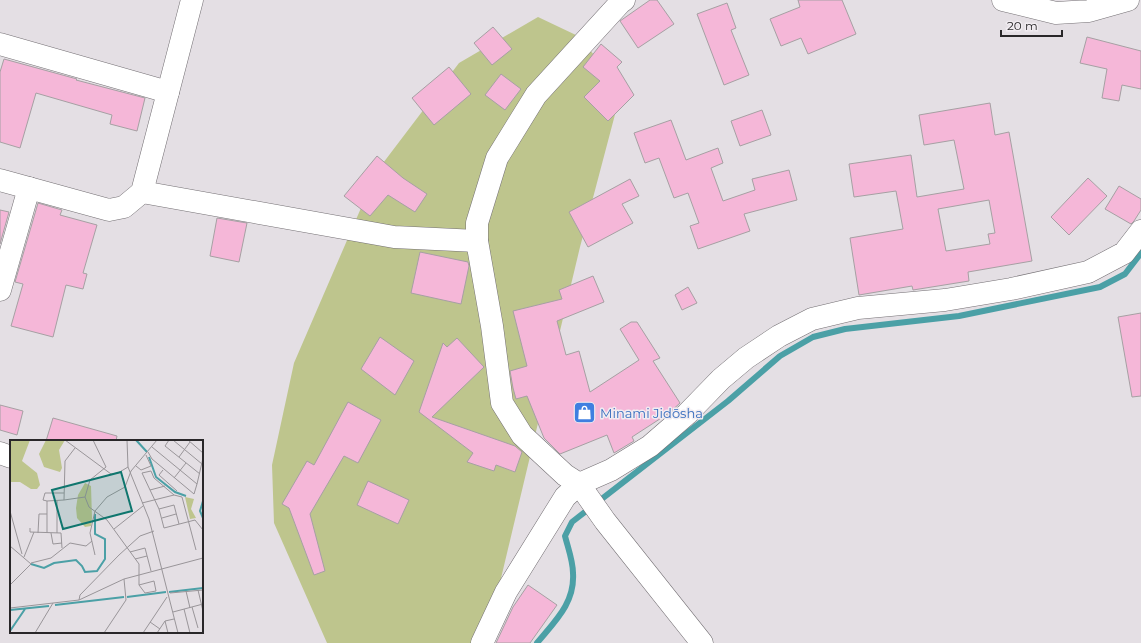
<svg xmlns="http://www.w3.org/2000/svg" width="1141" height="643" viewBox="0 0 1141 643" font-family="Montserrat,sans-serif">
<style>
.green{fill:#bec58d}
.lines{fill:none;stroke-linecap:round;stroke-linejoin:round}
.stream{stroke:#4ba0a6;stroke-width:6}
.building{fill:#f5b7d8;stroke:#a6a0a3;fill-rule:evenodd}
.minor-casing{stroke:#747074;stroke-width:23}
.minor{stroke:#fff;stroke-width:22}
.labels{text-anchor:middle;stroke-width:3;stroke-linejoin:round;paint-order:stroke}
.shop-label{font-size:13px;fill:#366cbe;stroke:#f1ecf1;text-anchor:start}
.inset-river{fill:none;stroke:#4ba0a6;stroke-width:2}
.inset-road{fill:none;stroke:#999599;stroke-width:1}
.view{fill:#0f766e;fill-opacity:0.15;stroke:#0f766e;stroke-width:2}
.inset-edge{fill:none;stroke:#292729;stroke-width:2}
</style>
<rect width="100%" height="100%" fill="#e4dfe4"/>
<!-- green -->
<path class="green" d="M538,17L578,36L622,88L580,247L497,595L477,643H327L274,523L272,465L294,363L377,171L459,63Z"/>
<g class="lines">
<!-- stream -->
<path class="stream" d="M537,643C555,621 575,603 573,573C573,561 568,548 565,536L572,522L728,401L780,356L813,337L845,329L959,316L1100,287L1125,274L1141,253"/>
</g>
<!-- building -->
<g class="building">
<path d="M650,0H657L674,24L638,48L620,21Z"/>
<path d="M798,0H842L856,34L808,54L801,38L781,46L770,19L800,7Z"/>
<path d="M727,3L736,28L731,30L749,75L724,85L697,14Z"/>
<path d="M493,27L512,49L492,65L474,43Z"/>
<path d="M1087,37L1141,51V89L1122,85L1119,101L1102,98L1107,69L1080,63Z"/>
<path d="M601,44L622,62L617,67L634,95L608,121L584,97L600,81L583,67Z"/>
<path d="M4,59L77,79L76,80L145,98L137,131L110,124L112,115L36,93L20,148L0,142V72Z"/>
<path d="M449,67L471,94L434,125L412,98Z"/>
<path d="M501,74L521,89L505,110L485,95Z"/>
<path d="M990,103L995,135L1009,132L1032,261L968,272L969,281L913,290L912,286L859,295L850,238L903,229L896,191L854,197L849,164L911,155L917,197L964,189L954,140L924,145L919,115ZM989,200L995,233L988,234L990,244L946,251L938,209Z"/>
<path d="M762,110L771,135L740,146L731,121Z"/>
<path d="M671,120L686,160L718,148L723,163L711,168L723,201L755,190L752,179L789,170L797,200L744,214L750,231L698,249L690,226L699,223L688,193L674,198L659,158L645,163L634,133Z"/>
<path d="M377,156L403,178L427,194L415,212L388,195L370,216L344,196Z"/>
<path d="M1088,178L1107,196L1069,235L1051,217Z"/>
<path d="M630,179L639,196L622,204L633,223L588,247L569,212Z"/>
<path d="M1119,186L1141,199V210L1134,221L1131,224L1105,209Z"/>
<path d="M38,203L62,210L60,215L97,225L83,273L87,274L83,289L66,285L53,337L11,326L23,284L15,282Z"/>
<path d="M0,210L9,212L0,244Z"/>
<path d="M217,218L247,223L239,262L210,256Z"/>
<path d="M420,252L468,262L469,266L461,304L411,293Z"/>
<path d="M593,276L604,302L557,321L566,355L579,351L590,392L639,360L620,329L631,322H637L660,358L653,361L680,403L669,413L632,437L634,441L614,453L607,435L560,454L544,438L527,396L516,399L513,388L510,371L527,366L513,311L562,299L559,290Z"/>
<path d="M688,287L697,303L682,310L675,295Z"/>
<path d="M1141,313V396L1132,397L1118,317Z"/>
<path d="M380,337L414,361L395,395L361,369Z"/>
<path d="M457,338L484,367L432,417L515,446L522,452L515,472L496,465L494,471L467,462L473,453L419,412L443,343L447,347Z"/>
<path d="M348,402L381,420L358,463L344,456L310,514L325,571L314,575L289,508L282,504L307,461L314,465Z"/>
<path d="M0,405L23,411L17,435L0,430Z"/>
<path d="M53,418L117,436L116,441H46Z"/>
<path d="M368,481L409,500L398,524L357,505Z"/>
<path d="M528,585L557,605L530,643H496L513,607Z"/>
</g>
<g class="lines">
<defs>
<g id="minor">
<path d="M624,0L620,3L536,95L497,158L477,223V241L492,326L502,403L522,435L565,475L579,484L605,521L702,643"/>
<path d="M1003,0L1056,13L1089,11L1128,0"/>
<path d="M0,44L168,92"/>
<path d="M0,180L109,210L124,207L142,192L192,0"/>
<path d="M142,192L394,237L477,241"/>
<path d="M0,290L29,188"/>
<path d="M0,453L11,457"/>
<path d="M482,643L506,592L565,497L579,484L611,470L650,446L687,414L721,379L746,358L779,336L812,319L858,308L945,300L1011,289L1088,272L1124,253L1141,231"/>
</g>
</defs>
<!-- minor casing -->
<use href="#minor" class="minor-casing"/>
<!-- minor -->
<use href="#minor" class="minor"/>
</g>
<!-- icons -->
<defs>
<symbol id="shop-square" viewBox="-11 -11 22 22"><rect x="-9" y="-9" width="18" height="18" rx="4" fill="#3f7fe0" stroke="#f1ecf1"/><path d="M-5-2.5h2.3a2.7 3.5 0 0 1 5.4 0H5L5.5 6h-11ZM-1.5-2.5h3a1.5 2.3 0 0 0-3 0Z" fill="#fff"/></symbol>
</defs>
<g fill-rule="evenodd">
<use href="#shop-square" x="572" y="400" width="25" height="25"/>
</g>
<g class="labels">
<!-- shop labels -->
<g class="shop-label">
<text x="600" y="418">Minami Jidōsha</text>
</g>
</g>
<!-- overview -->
<g transform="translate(10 440)">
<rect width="193" height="193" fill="#e4dfe4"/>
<path d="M0,0H20L12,21L27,33L30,45L27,49H21L10,42H0ZM36,0H55L49,10L52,28L50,32L34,27L29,14ZM75,43L81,46L82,78L81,86L75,87L67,78L66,68L68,55ZM175,57L184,59L181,69L186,78L180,79Z" fill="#bec58d"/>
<path class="inset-river" d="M126,0L137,12M139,17L146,37L165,52L176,56M193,61L190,71L193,78M21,124L34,128L44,123L66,120L72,126L75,132L87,131L95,119V99L85,94V74M159,152L193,148M117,157L156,152M45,165L114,157M0,170L39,166M0,191L15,169"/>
<path class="inset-road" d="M55,0L101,34L108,33L118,27M83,0L96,27L80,40L75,57L79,67L97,80L129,124V145L135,153L146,151L144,141L129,145M117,0L118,27L139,79L168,193M159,0L155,6L190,34M163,0L192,24M178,0L193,13M138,12L142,19L184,54L187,44L142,7M169,17L180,2M126,26L131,30L141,26L136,15M153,30L149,35L167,51M164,38L176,23M187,44L193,18M140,50L155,46M164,55L144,38L141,31L132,33L149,69L154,88L185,80L193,90M54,60L75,57M37,61L33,60L35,53H54M132,63L164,55L172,57L186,110M149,69L164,65L169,84M0,71L12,114M152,78L166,74M20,88V92L51,93L52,108M104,89L133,66M28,93L29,74H37M37,93V61L54,60L55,21L65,8M41,93L43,104L52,103M47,93V61M0,106L21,124L0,145M120,112L135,108L141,131M85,115L80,93L85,71L97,57L115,47L121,31L147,0M14,117L24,92M125,119L137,116M21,123L41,118L60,103L76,106L82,101M188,150L193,171M176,151L180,168M160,153L193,150M69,160L70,155L109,115L130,96L144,91M182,167L188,188M0,168L69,160L114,139M174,169L180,193M163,172L193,164M155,181L158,193M140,182L150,189M25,193L43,163M94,193L116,160L114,139L193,118M133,193L157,157M147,193L155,181L164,179"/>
<path class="view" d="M111,32L122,71L53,89L42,50Z"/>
<rect width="193" height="193" class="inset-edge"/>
</g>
<!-- scale -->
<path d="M1001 30v6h61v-6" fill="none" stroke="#292729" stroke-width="2"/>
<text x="1007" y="30" font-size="12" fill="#292729" stroke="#f1ecf1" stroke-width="3" paint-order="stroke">20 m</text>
</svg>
